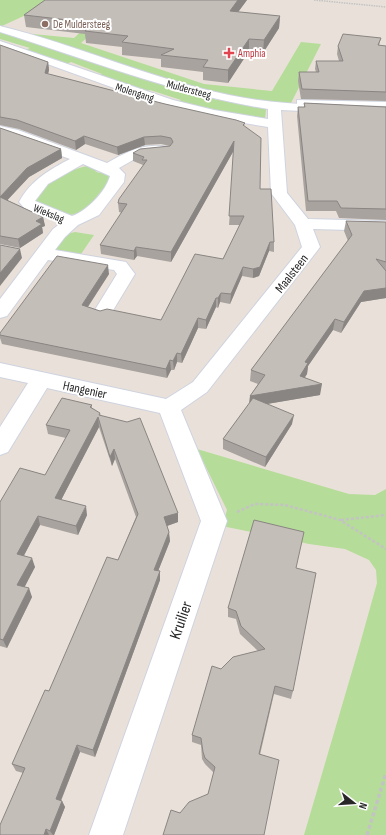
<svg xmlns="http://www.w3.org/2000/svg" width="386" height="835" viewBox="0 0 386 835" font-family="'Sofia Sans Condensed',sans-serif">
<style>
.green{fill:#b5dc98}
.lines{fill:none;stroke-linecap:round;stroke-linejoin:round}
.lane-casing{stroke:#ced3df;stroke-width:2}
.street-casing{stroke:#ced3df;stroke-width:2}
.path-far2{stroke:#c3c3c3;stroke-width:1.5;stroke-dasharray:1.5 1;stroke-linecap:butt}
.path-far1{stroke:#c3c3c3;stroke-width:2.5;stroke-dasharray:3 2;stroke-linecap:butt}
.path{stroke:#c3c3c3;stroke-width:3.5;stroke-dasharray:4 2.5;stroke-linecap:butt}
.lane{fill:#fff;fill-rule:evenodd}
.street{fill:#fff;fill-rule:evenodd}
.wall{fill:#a9a39f}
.shaded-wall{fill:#898582}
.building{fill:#c4beb9;stroke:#898582}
.education-dot{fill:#8d6e63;stroke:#fff;stroke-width:1.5}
.health-dot{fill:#e0444e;stroke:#fff;stroke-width:1.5}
.labels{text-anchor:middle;stroke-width:4;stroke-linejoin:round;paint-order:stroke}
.far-education-label{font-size:11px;fill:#785e54;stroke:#fff;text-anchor:start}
.far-health-label{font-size:11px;fill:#be3a42;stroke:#fff;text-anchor:start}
.far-street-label{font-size:11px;fill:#272727;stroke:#fff}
.street-label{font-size:13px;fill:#272727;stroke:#fff}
.near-street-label{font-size:16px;fill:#272727;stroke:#fff}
</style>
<rect width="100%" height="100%" fill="#e9e1d9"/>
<!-- green -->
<g class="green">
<path d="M0,0H86L41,8L2,26H0Z"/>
<path d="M86,27L97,29L81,43L204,84L272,91L301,42L321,44L290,105L271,104L200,90L22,33L74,38Z"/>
<path d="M0,31L80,56L192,95L266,109L265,120L176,103L181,100L150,90L145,93L97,77L102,74L71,62L64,65L50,60L54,58H46L25,50L30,48L0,39Z"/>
<path d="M90,165L98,169L95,171L99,173L102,170L108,174L111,179L85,211L67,216L36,203L35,196C49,178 68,171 90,165Z"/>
<path d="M75,232L94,235L81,254L76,255L55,251L67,234Z"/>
<path d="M197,449L349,494L375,495L386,489V835H304L358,651L377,583L376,570L369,560L345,549L309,544L222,526L227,510Z"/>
</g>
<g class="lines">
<defs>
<path id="lane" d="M297,100L386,102V106L300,104H297Z"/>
<g id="street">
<path d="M0,26C78,45 151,79 229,95C280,106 334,105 386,107V115L281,110L287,193L308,219L386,221V231L313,229L320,247L317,251L207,392L181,410L227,521L123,835H89L201,521L160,413L47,388L8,452L0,455V427L28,383L0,377V363L166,399L193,382L302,247L295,225L271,193L268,127L214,118L164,106L0,47V41L173,100L214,110L268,119V109C175,94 89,60 0,32Z"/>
<path d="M0,126L18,130L107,163C126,152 145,142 167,147L169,150L167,153L140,156L119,168L125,174L124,182L99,215L78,225L65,237L55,250L126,262L135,274L109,317L102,319L95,317L93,313L117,274L114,270L48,260L7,316L0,318V299L53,229L61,223L25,209L19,202C31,180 49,170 70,159L0,134ZM83,164L110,176C106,191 87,211 72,216L35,201L48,184Z"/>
</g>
</defs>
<!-- lane casing -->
<use href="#lane" class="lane-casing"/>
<!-- street casing -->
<use href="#street" class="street-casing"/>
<!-- path-far2 -->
<path class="path-far2" d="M314,0L386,7"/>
<!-- path-far1 -->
<g class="path-far1">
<path d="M237,512L255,504L285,505L340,520L386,549"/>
<path d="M341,520L386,515"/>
</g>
<!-- path -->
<path class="path" d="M367,835L386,773"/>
<!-- lane -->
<use href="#lane" class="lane"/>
<!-- street -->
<use href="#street" class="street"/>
</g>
<!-- wall -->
<g class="wall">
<path d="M45,0H247L238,12L280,16L279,28L263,53L249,51L228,83L203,80V72L161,67V59L122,55V47L86,43L85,34L26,27L24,15Z"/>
<path d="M381,38L379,45L386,46V101L301,99L298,81L299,72H316L315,69L316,61H339L337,54L338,46Z"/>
<path d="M0,45L48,62L49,70L48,74L165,104L245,123L244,126L260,189L274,242V252L269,251L259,276L253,278L242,276L230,304L220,302L218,308L216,307L206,329L198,328L182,363L177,362L174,370H171L167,378L2,344L0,338V333L109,274L88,307L100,311L161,320L223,259L240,225H229L234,150L171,262L137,256L134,260L101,254L100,245L122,213L119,212L118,203L143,166V165L133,161V153L170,146L161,144L145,145L118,155L85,144L76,150L19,129L0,125Z"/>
<path d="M304,103L386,107V220L339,218L336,211H306L297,116L298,107H304Z"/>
<path d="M0,128L61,149L62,158L29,177L7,200L43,217L45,226L42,227L43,233L20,248L0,244Z"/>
<path d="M346,221L386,222V298L361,302L341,333L333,330L308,366L307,374L305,377L320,395L266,404L292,424L265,467L223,449V439L249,404L250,396L258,384L250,381L251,370L348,241L344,231Z"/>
<path d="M92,405V408L101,415L178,522L167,526L170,541L158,571L160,580L95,757L80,752L61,801H62L65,807L54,835H0L23,773L16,771L12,764L118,560L136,517L115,459L112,466L99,427L61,500L87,515L78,535L40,525L24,555L35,567L24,587L32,597L7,648L0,646V502L45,475L66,438L48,434L46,425Z"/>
<path d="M296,568L293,691L291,699L274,694L260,755L264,835L180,813L208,794L214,773L205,764L202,759L201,745L192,742V735L221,669L258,651L240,634L236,619L228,617V608Z"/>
</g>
<!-- shaded-wall -->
<g class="shaded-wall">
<path d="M238,0H247L230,23V11Z"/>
<path d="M280,16L279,28L263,53L264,40Z"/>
<path d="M249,39V51L228,83V70Z"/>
<path d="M48,62L49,70L46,81L45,73Z"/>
<path d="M84,136L85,144L76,150L75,141Z"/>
<path d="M144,137L145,145L118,155L117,147Z"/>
<path d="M234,141V150L171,262V252Z"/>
<path d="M61,149L62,158L29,177L2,206L0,197L27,168Z"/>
<path d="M43,217L45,226L42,227L43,233L20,248L18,239L36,221Z"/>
<path d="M270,242L269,251L259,276L253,278V269Z"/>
<path d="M136,247L137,256L134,260V251Z"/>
<path d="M20,249L22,258L0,286V273Z"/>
<path d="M108,265L109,274L83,314L82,305Z"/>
<path d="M243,267L242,276L230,304L231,294Z"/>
<path d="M386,288V298L361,302L341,333L344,322L364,291Z"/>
<path d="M221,293L220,302L218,308V298Z"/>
<path d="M216,298V307L206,329V320Z"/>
<path d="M198,318V328L182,363L181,354Z"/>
<path d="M335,319L333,330L308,366L307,374L299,386L300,376L305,362Z"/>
<path d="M177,353V362L174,370L173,361Z"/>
<path d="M170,360L171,370L167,378L166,369Z"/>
<path d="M322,384L320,395L249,407L250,396Z"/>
<path d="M294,415L292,424L265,467L266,457Z"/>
<path d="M98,417L99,427L57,508L55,498Z"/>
<path d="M114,449L115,459L112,466L110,457Z"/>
<path d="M86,506L87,515L78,535L76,526Z"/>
<path d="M178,513V522L164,527V517Z"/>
<path d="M38,516L40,525L20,563L17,554Z"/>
<path d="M169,532L170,541L155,579L154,570Z"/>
<path d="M32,558L35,567L21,594L17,585Z"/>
<path d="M160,571V580L95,757L93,750Z"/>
<path d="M29,588L32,597L7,648L3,640Z"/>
<path d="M77,745L80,752L59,805L56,799Z"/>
<path d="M62,801L65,807L54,835H53L50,831Z"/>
<path d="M46,829L49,835H44Z"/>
</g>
<!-- building -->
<g class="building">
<path d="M45,0H238L230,11L280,16L264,40L249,39L228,70L203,67L208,60L161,55L174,49L122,42L128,36L85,31L94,23L24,15Z"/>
<path d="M343,34L381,38L378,45L386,46V92L302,89L299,72H319L316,61H343L338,46Z"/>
<path d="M0,45L48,62L45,73L165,104L236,120L245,123L243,125L261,138L260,189H271L274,242H270L260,267L253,269L243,267L231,294L221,293L218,298H216L206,320L198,318L181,354L177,353L173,361L170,360L166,369L0,335V333L57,256L108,265L82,305L100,311L107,309L161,320L195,254L223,259L244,216H229L234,141L171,252L136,247L134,251L100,245L127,204L118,203L119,199L147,160H142L144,157L133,153L140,149L170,146L173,142L171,138L161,136L144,137L117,147L84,136L75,141L17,120L0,117Z"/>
<path d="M304,103L386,107V209L341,208L337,201H308L298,107H305Z"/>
<path d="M0,128L61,149L27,168L0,197Z"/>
<path d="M0,197L43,217L36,221L42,224L18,239L0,236Z"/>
<path d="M346,221L386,222V262L376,259L386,271V288L364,291L344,322L335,319L305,362L308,363L300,376L322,384L250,396L265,375L251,370L352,235Z"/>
<path d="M0,245L20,249L0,273Z"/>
<path d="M62,398L92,405L90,407L100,413L99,415L127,422L140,418L178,513L164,517L169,532L154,570L160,571L93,750L77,745L56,799L62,801L50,831L46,829L44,835H0V825L25,768L12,764L45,690L49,691L107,557L118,560L138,514L114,449L110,457L98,417L55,498L86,506L76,526L38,516L17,554L32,558L17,585L29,588L3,640L0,639V502L20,468L45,475L70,430L46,425Z"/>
<path d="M253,398L294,415L266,457L223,439Z"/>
<path d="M254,520L304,532L296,568L316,573L293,691L275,686L259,754L279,760L264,835H163L171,810L180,813L189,802L208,794L215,767L205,758L203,752L201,738L192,735L212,666L221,669L233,657L265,649L241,626L236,611L228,608Z"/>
</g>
<!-- markers -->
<circle class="education-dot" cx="45" cy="24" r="4"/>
<path class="health-dot" d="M227 47h4v4h4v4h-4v4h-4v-4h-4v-4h4z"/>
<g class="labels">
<!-- far-education labels -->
<g class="far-education-label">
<text x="53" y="28">De Muldersteeg</text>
</g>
<!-- far-health labels -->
<g class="far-health-label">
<text x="238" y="57">Amphia</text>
</g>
<!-- far-street labels -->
<g class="far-street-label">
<text transform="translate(189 89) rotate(15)" y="4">Muldersteeg</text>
<text transform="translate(135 92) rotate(18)" y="4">Molengang</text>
<text transform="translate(49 213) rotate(23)" y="4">Wiekslag</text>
</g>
<!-- street labels -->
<g class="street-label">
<text transform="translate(291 273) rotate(-52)" y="5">Maalsteen</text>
<text transform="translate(85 389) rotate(12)" y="5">Hangenier</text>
</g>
<!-- near-street labels -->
<g class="near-street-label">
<text transform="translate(180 620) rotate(-71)" y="6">Kruilier</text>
</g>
</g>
<!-- north arrow -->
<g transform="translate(354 803) rotate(107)" stroke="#ffffff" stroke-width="3" paint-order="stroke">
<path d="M0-3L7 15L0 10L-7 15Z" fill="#272727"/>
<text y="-6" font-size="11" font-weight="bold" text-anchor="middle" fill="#272727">N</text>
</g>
</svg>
